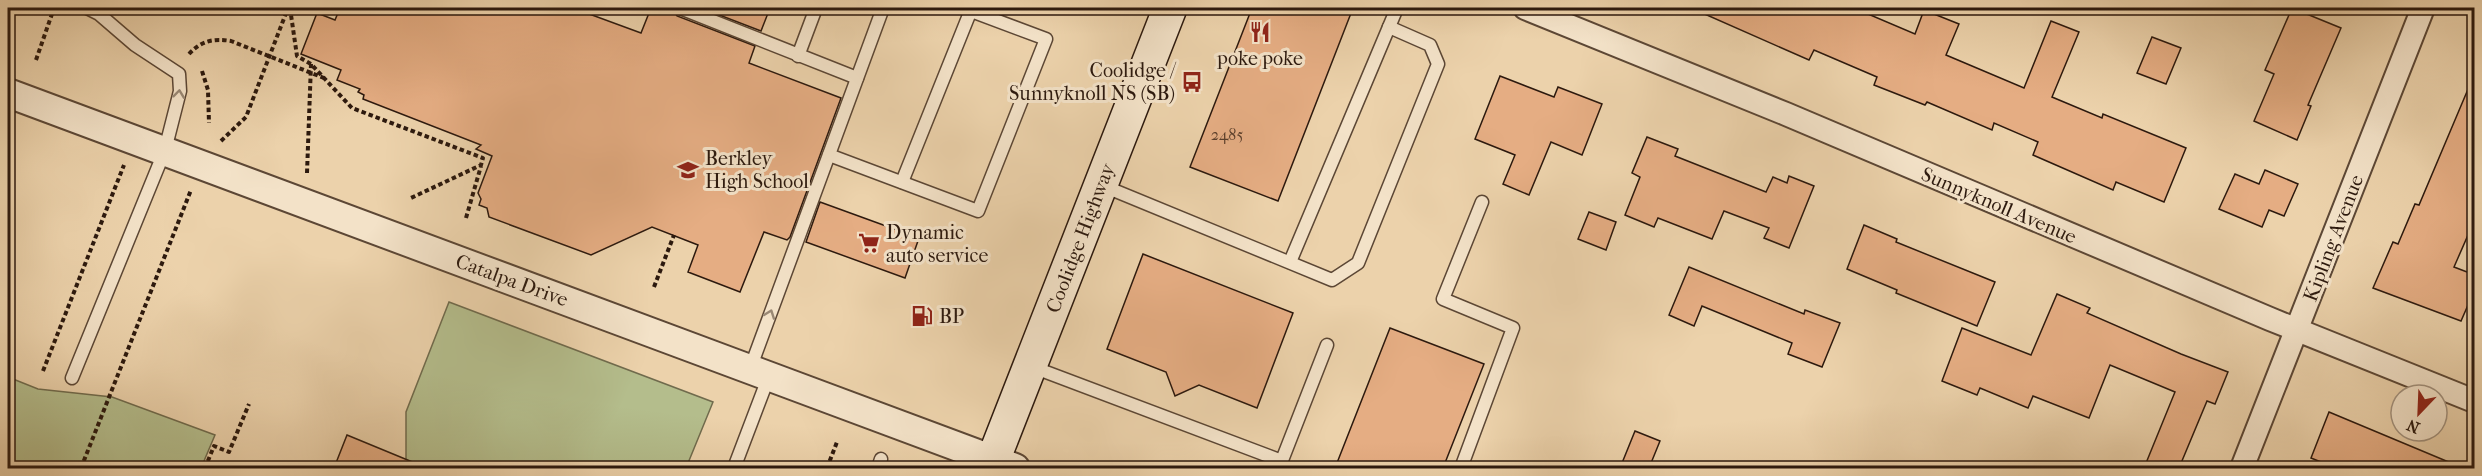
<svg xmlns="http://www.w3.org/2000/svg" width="2482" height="476" viewBox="0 0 2482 476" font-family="'IM FELL French Canon',serif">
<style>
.green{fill:#b4bd8c;stroke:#706b4d;stroke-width:1.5}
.building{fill:#e5ad83;stroke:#2c190e;stroke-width:1.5}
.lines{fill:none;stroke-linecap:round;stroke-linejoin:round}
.service-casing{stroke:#5c4735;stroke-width:15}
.minor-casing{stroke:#5c4735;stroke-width:26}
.tertiary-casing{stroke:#5c4735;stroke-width:32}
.secondary-casing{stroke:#2c190e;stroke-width:36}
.path{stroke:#2c190e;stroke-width:4;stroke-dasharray:4.5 3;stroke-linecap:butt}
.service{stroke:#f3e2c8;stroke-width:12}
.minor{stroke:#f3e2c8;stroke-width:22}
.tertiary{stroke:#f3e2c8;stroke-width:28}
.secondary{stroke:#f3e2c8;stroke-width:33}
.oneway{stroke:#998874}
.labels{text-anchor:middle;stroke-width:6;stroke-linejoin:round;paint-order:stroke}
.number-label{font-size:16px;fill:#5a3e2b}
.poi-label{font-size:20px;fill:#2c190e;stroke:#f3e2c8;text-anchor:start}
.street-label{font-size:20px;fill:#2c190e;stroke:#f3e2c8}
</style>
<rect width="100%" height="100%" fill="#ecd2ab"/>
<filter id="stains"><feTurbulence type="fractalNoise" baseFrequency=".00333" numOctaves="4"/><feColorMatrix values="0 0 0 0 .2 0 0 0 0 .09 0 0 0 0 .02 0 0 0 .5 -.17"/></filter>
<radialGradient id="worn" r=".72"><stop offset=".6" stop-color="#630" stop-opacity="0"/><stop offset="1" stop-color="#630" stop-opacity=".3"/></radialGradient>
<!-- green -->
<g class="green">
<path d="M449,302L713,402L686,468H403L406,459V412Z"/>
<path d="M8,377L38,389L112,397L215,435L201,468H8Z"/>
</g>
<!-- building -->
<g class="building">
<path d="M340,8H573L641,33L651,8H672L677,16L755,46L749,63L841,98L790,237L787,240L764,232L740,292L688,272L698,245L652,227L591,255L489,217L487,208L479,205L481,199L478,193L492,156L476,149L481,145L363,99L364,95L358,92L360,89L337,80L341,70L301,54L317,13L335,20Z"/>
<path d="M701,8H770L761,31Z"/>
<path d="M1252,8H1353L1278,201L1190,167Z"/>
<path d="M1691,8H1854L1915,34L1924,10L1959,24L1946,55L2024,88L2051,21L2079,32L2052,97L2102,118L2103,114L2186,148L2164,202L2116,182L2113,190L2033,155L2038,142L1994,123L1992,130L1927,102L1925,105L1874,85L1877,77L1814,50L1809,60Z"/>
<path d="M2292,8L2341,28L2308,105L2311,106L2297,140L2254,121L2274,74L2265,70Z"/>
<path d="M2152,37L2181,48L2166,84L2137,73Z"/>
<path d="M2474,75L2475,219L2454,267L2475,275V289L2461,321L2373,288L2393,242L2398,244L2415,204L2419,205Z"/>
<path d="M1500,76L1554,97L1558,87L1602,104L1582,155L1551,142L1529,195L1503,184L1515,155L1475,139Z"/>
<path d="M1647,137L1678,149L1675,156L1766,192L1773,177L1787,183L1789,176L1814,186L1789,248L1764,238L1769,228L1724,211L1712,239L1658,218L1654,227L1625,215L1640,177L1632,173Z"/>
<path d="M2265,170L2298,184L2284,216L2269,210L2262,227L2219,209L2235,174L2259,184Z"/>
<path d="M820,202L919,238L905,278L806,242Z"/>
<path d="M1589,212L1616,222L1606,250L1578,239Z"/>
<path d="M1864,225L1897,239L1896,242L1995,282L1977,326L1896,293L1897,290L1847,269Z"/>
<path d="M1143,254L1293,313L1257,408L1199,385L1175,396L1166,372L1107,349Z"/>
<path d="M1689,267L1804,314L1805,310L1840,323L1822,367L1788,354L1792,343L1702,306L1694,326L1669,315Z"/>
<path d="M2057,294L2090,308L2087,313L2181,354L2228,372L2215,404L2207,401L2179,468H2144L2175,392L2110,365L2089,418L2033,396L2028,408L1980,388L1977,395L1942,381L1962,328L2031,355Z"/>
<path d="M1390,328L1484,364L1443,468H1335Z"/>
<path d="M2329,412L2463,468H2336L2311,458Z"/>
<path d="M1635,431L1660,441L1649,468H1620Z"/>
<path d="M347,435L427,468H334Z"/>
</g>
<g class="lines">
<defs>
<g id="service">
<path d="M680,8L857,78"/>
<path d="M798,56L816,8"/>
<path d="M829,155L978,211L1046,39L963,8"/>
<path d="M902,182L971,10"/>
<path d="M1101,185L1332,280L1358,263L1438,64L1430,45L1389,27L1397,8"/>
<path d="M1290,262L1389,27"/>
<path d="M1030,366L1282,461"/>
<path d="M750,369L883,8"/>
<path d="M72,378L165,150L180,91L179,74L135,45L99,14L87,8"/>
<path d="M734,468L769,376"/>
<path d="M878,468L881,459"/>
<path d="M1279,468L1327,345"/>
<path d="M1461,468L1513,328L1443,299L1482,202"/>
</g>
<g id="minor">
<path d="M1525,8L1786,114L2270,319L2474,401"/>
<path d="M2242,468L2423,8"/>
</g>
<path id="tertiary" d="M8,93L1015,468"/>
<path id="secondary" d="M990,468L1170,8"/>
</defs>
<!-- service casing -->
<use href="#service" class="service-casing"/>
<!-- minor casing -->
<use href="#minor" class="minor-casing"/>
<!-- tertiary casing -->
<use href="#tertiary" class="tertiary-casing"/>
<!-- secondary casing -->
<use href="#secondary" class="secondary-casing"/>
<!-- path -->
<g class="path">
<path d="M290,8L297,56L311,64L352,108L483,158L481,165L411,198"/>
<path d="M189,54C201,41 213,38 231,41L324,78"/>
<path d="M36,60L54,8"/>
<path d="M202,71L208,90L209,123"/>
<path d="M221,141L246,117L288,8"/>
<path d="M307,173L311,64"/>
<path d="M466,218L481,166"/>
<path d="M654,287L674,235"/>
<path d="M43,371L124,165"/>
<path d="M81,468L191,190"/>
<path d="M205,468L214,446L229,452L249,404"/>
<path d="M827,468L837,442"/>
</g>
<!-- service -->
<use href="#service" class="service"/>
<!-- minor -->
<use href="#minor" class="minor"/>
<!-- tertiary -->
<use href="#tertiary" class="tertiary"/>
<!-- secondary -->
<use href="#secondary" class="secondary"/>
</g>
<!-- one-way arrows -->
<defs><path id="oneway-chevron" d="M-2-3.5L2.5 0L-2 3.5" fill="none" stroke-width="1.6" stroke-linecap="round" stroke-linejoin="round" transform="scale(1.5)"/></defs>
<g class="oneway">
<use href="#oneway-chevron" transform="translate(179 94) rotate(-83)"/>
<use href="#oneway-chevron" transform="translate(770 314) rotate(-70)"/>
</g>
<!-- icons -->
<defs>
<symbol id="restaurant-bare" viewBox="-9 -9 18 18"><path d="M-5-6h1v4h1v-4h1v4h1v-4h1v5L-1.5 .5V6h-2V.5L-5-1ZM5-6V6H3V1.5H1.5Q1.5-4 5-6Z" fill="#8f2418" stroke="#f3e2c8" stroke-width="2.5" paint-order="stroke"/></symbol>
<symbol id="bus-bare" viewBox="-9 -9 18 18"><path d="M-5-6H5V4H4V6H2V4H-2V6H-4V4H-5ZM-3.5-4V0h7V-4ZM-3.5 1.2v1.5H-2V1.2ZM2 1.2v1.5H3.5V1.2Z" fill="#8f2418" stroke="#f3e2c8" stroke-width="2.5" paint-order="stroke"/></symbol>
<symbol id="school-bare" viewBox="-9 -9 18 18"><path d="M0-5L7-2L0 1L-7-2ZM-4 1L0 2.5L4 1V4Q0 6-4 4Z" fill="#8f2418" stroke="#f3e2c8" stroke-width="2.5" paint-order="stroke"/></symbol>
<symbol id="supermarket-bare" viewBox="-9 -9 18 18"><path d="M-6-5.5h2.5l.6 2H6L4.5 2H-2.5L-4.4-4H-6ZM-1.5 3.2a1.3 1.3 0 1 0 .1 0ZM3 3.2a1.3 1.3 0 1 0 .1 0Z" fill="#8f2418" stroke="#f3e2c8" stroke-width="2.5" paint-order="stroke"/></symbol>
<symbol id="fuel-bare" viewBox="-9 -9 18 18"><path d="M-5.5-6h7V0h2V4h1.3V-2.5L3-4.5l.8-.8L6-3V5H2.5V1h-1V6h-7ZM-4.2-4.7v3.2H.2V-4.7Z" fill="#8f2418" stroke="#f3e2c8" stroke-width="2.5" paint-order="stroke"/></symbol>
</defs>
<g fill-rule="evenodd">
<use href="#restaurant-bare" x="1245" y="17" width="30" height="30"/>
<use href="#bus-bare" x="1177" y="67" width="30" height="30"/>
<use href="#school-bare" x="673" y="155" width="30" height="30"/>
<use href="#supermarket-bare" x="854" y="228" width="30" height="30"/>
<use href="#fuel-bare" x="907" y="301" width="30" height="30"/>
</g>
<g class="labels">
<!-- number labels -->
<g class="number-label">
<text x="1227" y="140">2485</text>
</g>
<!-- poi labels -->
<g class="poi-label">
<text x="1260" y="65" text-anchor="middle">poke poke</text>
<text x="1175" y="77" text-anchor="end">Coolidge /<tspan x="1175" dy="23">Sunnyknoll NS (SB)</tspan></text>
<text x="705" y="165">Berkley<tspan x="705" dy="23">High School</tspan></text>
<text x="886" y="239">Dynamic<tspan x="886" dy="23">auto service</tspan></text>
<text x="939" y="323">BP</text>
</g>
<!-- street labels -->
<g class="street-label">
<text transform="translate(1999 205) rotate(23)" y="7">Sunnyknoll Avenue</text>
<text transform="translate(1080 238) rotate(-69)" y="7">Coolidge Highway</text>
<text transform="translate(2333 238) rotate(-69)" y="7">Kipling Avenue</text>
<text transform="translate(512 280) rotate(20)" y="7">Catalpa Drive</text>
</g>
</g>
<!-- margin -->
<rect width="2482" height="476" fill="none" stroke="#ecd2ab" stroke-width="30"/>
<rect x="9" y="9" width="2464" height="458" fill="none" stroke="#2c190e" stroke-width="3"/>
<rect x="15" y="15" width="2452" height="446" fill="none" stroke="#2c190e" stroke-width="1.5"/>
<!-- north arrow -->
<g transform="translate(2419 413) rotate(203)"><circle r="28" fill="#f3e2c8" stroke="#a3927e" stroke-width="1.5"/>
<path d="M0-4.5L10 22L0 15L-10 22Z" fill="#8f2418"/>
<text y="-9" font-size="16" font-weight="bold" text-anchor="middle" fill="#2c190e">N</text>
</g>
<rect width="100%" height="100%" filter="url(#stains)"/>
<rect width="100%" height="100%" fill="url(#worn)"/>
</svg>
